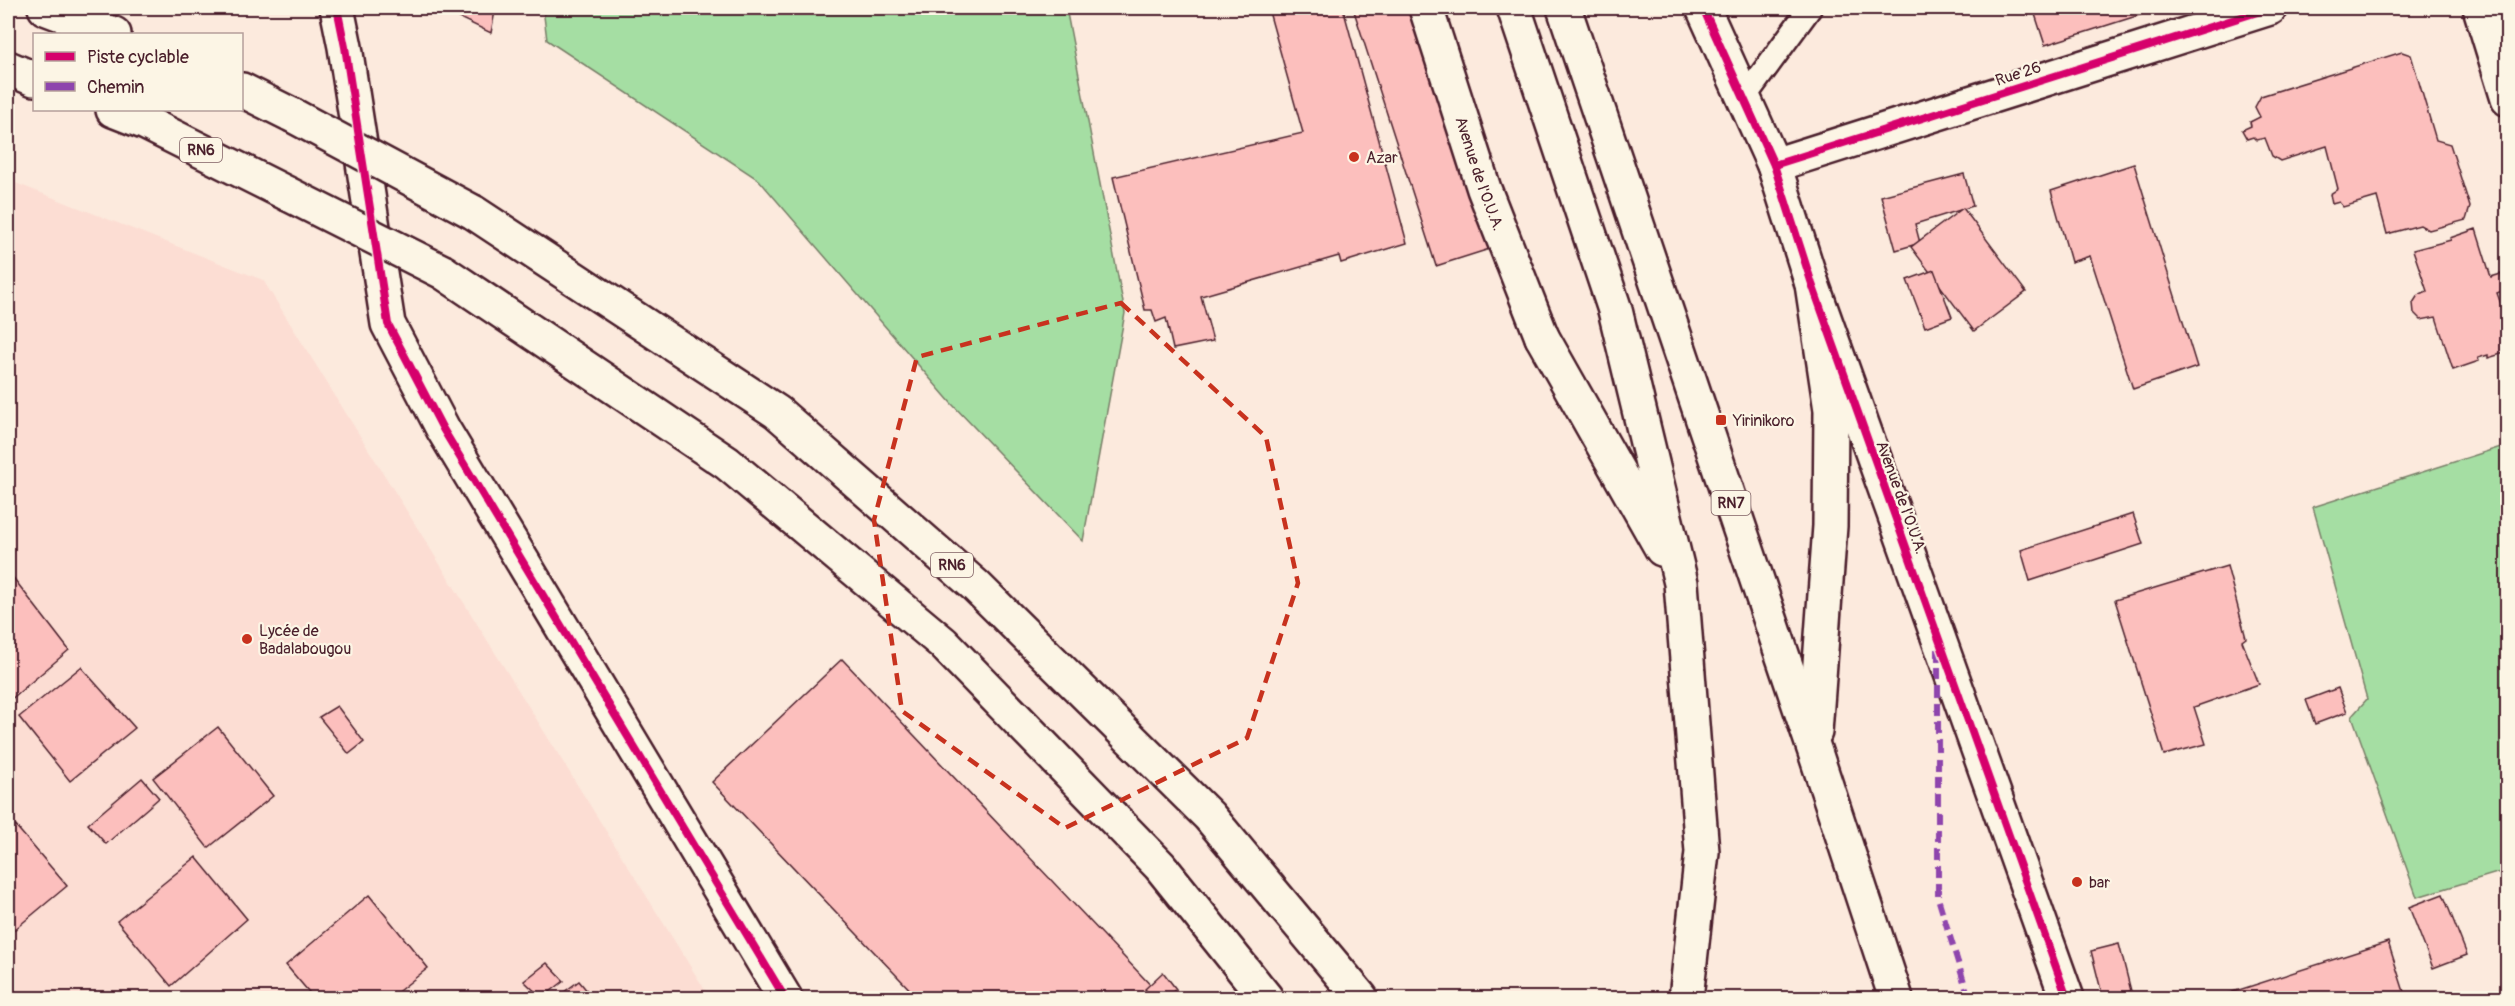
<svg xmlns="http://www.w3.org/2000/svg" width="2515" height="1006" viewBox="0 0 2515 1006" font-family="Pangolin,sans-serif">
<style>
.built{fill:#fcddd3}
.green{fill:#a5dea3;stroke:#787e67;stroke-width:1.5}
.building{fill:#fcbfbd;stroke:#4a1f2b;stroke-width:1.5}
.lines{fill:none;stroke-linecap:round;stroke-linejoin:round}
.service-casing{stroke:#4a1f2b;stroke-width:27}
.minor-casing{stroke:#4a1f2b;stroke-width:38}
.tertiary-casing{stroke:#4a1f2b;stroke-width:38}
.trunk-casing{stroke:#4a1f2b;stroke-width:38}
.service{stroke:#fcf5e5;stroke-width:22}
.minor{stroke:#fcf5e5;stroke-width:33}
.tertiary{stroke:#fcf5e5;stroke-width:33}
.trunk{stroke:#fcf5e5;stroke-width:33}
.trunk-bridge-casing{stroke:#4a1f2b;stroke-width:38;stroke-linecap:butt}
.trunk-bridge{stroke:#fcf5e5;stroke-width:33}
.quiet{stroke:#8e44ad;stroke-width:6;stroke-dasharray:12 6;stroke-linecap:butt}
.cycleway-casing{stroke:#fcf5e5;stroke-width:11}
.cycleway{stroke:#d6006c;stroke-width:8}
.marked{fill:none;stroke:#c8321e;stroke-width:4.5;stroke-dasharray:12 8;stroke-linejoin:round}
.poi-dot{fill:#c8321e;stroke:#fcf5e5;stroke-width:2}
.labels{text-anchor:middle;stroke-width:4.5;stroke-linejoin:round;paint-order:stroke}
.shield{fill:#fcf5e5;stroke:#7f5f63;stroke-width:1.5}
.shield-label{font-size:15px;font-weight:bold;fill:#4a1f2b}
.street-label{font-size:16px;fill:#4a1f2b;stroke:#fcf5e5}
.poi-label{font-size:16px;fill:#4a1f2b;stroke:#fcf5e5;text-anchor:start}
</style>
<rect width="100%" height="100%" fill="#fceadd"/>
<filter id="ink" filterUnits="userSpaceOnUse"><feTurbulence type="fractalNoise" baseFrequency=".0167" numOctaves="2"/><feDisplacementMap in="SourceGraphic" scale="12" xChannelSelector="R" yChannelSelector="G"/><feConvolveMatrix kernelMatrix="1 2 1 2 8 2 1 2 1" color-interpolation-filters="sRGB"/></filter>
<g filter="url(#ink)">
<!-- built -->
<path class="built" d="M8,180L263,280L710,998H8Z"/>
<!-- green -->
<g class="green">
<path d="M543,8H1066L1125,313L1083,541L951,403L759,180L547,40Z"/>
<path d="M2507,445V870L2417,897L2352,716L2367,699L2313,507Z"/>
</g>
<!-- building -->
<g class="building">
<path d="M443,8H488L495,11L491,33L443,10Z"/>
<path d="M1268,8H1343L1407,243L1341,263L1339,256L1201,296L1213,341L1173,349L1166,318L1156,322L1152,310H1145L1113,177L1303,133Z"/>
<path d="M1353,8H1422L1499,246L1436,266Z"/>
<path d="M2033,8H2144L2146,13L2045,45Z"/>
<path d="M2402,52L2411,55L2436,140L2450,144L2470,207L2466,220L2429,230L2420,225L2387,234L2377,197L2343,207L2339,202L2332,204L2330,194L2338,189L2327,146L2280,161L2272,156L2265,138L2256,140L2253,137L2247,139L2242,130L2251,126L2250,122L2260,117L2255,107L2261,96Z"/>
<path d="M2134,164L2197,367L2133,389L2090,256L2071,262L2051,191Z"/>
<path d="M1964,174L1973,206L1915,224L1920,243L1896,250L1881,196Z"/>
<path d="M1963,208L2026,292L1974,331L1911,247Z"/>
<path d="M2476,229L2491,277L2501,274L2505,290L2497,293L2508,323V352L2488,358V355L2478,358L2479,361L2453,370L2436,317L2421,320L2414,313L2413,303L2418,295L2427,291L2413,250L2451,240L2450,238Z"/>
<path d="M1934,270L1952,317L1925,327L1907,280Z"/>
<path d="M2133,514L2143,544L2030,581L2021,550Z"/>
<path d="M2227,566L2246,638L2242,641L2259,684L2194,707L2206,744L2164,755L2115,600Z"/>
<path d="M8,571L69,650L8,702Z"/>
<path d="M842,659L1158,993L1153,998H918L712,782Z"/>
<path d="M81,667L135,728L70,781L19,717Z"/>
<path d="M2338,688L2347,712L2315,724L2306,700Z"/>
<path d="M337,706L364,742L349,754L319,717Z"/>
<path d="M218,727L273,796L208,848L153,778Z"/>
<path d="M142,778L159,798L106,844L88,824Z"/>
<path d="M15,825L67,886L8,935V830Z"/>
<path d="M196,857L247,919L171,986L117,921Z"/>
<path d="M2443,894L2467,955L2433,968L2409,907Z"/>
<path d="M369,895L428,968L390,998H314L286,965Z"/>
<path d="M2388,942L2406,998H2214Z"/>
<path d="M2119,944L2131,991L2103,998L2091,951Z"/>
<path d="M547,963L564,981L542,998L524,981Z"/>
<path d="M1163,972L1176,989L1165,998H1152L1145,989Z"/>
<path d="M579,981L593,998H556Z"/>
</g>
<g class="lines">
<defs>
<path id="service" d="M1744,98L1810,8"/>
<g id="minor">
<path id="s1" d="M1426,8L1484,189L1542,337"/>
<path d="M1703,8L1774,165L1812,284L2067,998"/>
<path d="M2480,8L2508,99"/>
<path d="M1774,165L2270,8"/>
</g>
<path id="tertiary" d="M337,8L345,47L388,324L443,429L785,998"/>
<g id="trunk">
<path d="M45,8L114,34"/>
<path d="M1514,8L1615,310L1681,583L1702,852L1686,998"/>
<path d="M1564,8L1814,749L1896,998"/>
<path d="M8,68L34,79"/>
<path d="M242,90L292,115"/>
<path d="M113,110L146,123L288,194"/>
<path d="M473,212L777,412L976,586L1209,816L1361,998"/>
<path d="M443,272L727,463L943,643L1160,866L1266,998"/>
<path d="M1812,284L1831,410L1830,526L1815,732"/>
<path d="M1542,337L1662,549"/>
</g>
</defs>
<!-- service casing -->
<use href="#service" class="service-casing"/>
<!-- minor casing -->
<use href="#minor" class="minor-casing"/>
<!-- tertiary casing -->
<use href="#tertiary" class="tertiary-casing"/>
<!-- trunk casing -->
<use href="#trunk" class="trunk-casing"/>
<!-- service -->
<use href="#service" class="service"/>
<!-- minor -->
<use href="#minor" class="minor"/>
<!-- tertiary -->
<use href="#tertiary" class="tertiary"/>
<!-- trunk -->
<use href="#trunk" class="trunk"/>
<defs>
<g id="trunk-bridge">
<path d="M292,115L473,212"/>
<path d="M288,194L443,272"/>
</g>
</defs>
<!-- trunk-bridge casing -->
<use href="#trunk-bridge" class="trunk-bridge-casing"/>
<!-- trunk-bridge -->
<use href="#trunk-bridge" class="trunk-bridge"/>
<!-- quiet -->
<path class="quiet" d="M1938,649V898L1969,998"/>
<defs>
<g id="cycleway">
<path d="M337,8L345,47L388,324L443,429L785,998"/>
<path d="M1703,8L1774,165L1812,284L2067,998"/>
<path d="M1774,165L2270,8"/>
</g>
</defs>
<!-- cycleway casing -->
<use href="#cycleway" class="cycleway-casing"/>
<!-- cycleway -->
<use href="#cycleway" class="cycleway"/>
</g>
</g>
<!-- marked area -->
<path class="marked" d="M1121,303L1266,437L1298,583L1247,738L1065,828L902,711L874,520L917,357Z"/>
<!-- markers -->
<g class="poi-dot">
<circle cx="1354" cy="157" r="6"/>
<rect x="1715" y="414" width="12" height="12" rx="3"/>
<circle cx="247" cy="639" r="6"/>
<circle cx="2077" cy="882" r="6"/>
</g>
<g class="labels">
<!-- shield labels -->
<g class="shield">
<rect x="180" y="138" width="42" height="24" rx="4.5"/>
<rect x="1711.5" y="491" width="39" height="24" rx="4.5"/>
<rect x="931" y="553" width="42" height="24" rx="4.5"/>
</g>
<g class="shield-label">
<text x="201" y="155">RN6</text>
<text x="1731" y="508">RN7</text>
<text x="952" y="570">RN6</text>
</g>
<!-- street labels -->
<g class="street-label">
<text transform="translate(2018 73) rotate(-18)" y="6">Rue 26</text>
<text dy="6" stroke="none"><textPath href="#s1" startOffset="174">Avenue de l'O.U.A.</textPath></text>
<text transform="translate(1902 497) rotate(70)" y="6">Avenue de l'O.U.A.</text>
</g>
<!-- poi labels -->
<g class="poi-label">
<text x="1366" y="163">Azar</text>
<text x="1733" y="426">Yirinikoro</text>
<text x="259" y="636">Lycée de<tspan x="259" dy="18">Badalabougou</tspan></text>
<text x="2089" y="888">bar</text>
</g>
</g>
<!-- margin -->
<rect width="2515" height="1006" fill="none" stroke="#fcf5e5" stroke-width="30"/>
<rect x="15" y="15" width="2485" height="976" fill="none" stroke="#4a1f2b" stroke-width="2" filter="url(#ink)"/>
<!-- legend -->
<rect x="33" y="33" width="210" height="78" fill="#fcf5e5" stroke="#b59f9b" stroke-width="1.5"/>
<rect x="45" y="52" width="30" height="9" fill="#d6006c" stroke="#b59f9b" stroke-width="1.5"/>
<text x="87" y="63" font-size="18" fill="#4a1f2b">Piste cyclable</text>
<rect x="45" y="82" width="30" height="9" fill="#8e44ad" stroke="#b59f9b" stroke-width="1.5"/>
<text x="87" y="93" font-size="18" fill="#4a1f2b">Chemin</text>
</svg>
